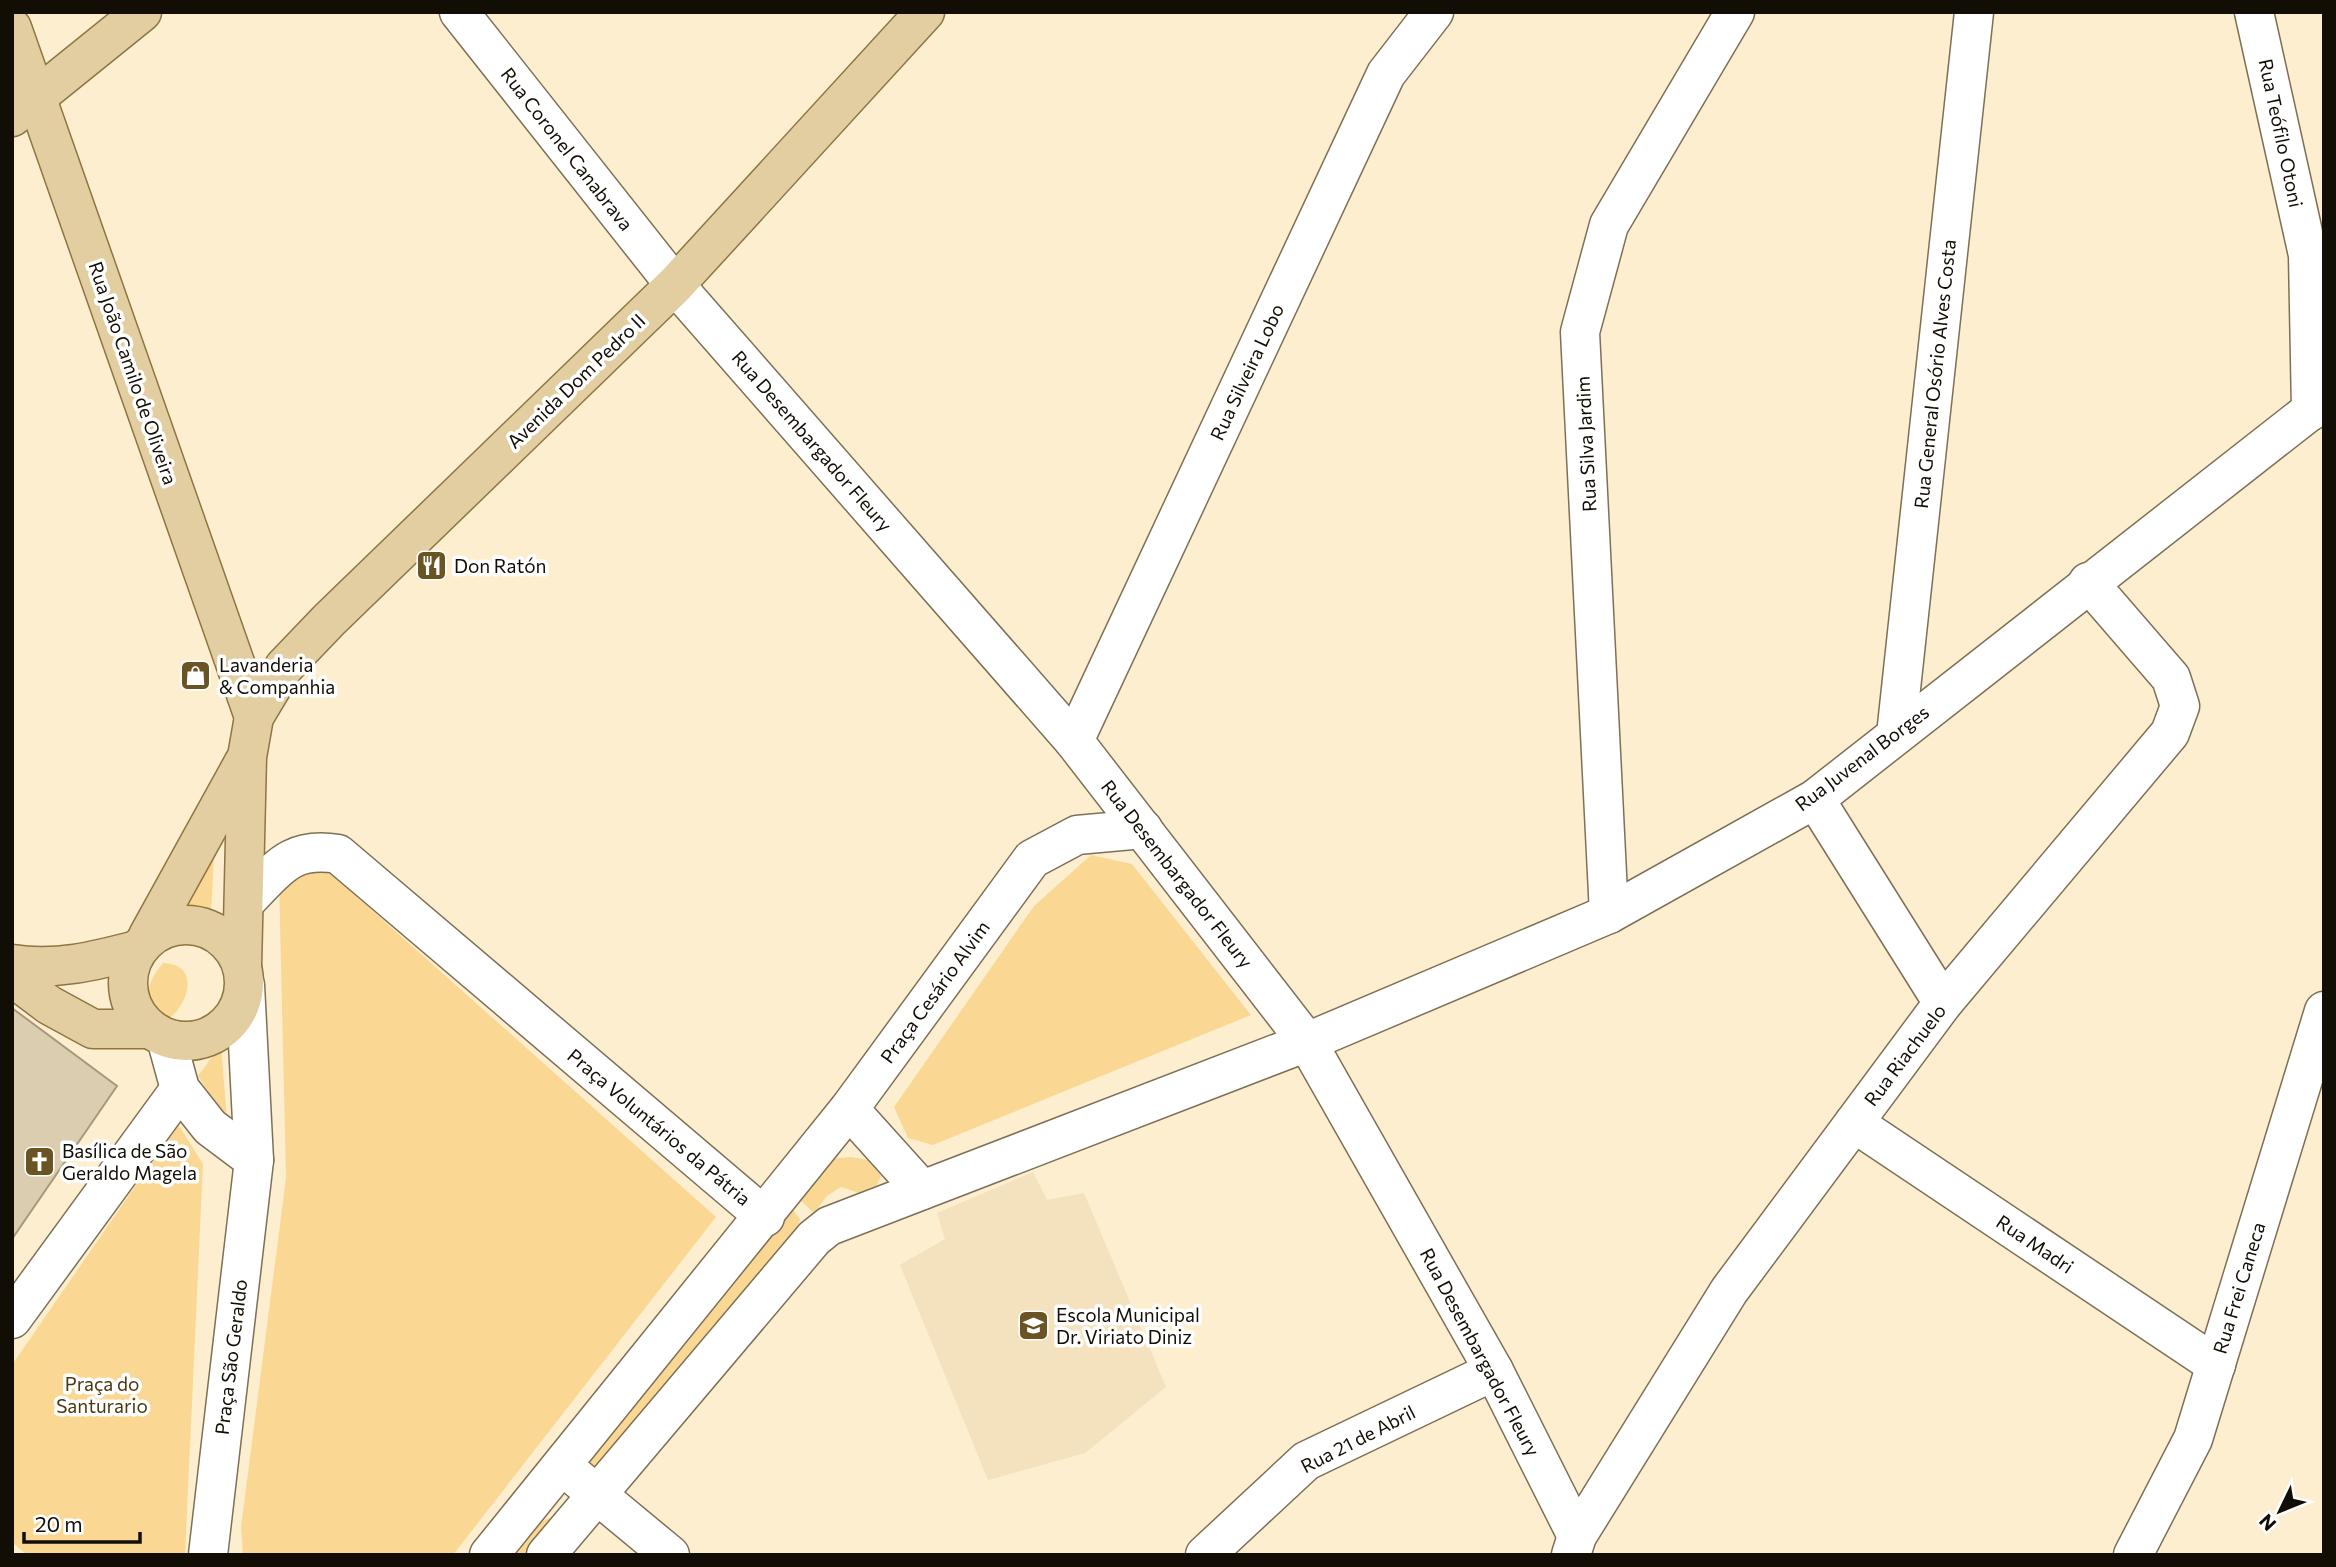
<svg xmlns="http://www.w3.org/2000/svg" width="2336" height="1567" viewBox="0 0 2336 1567" font-family="Commissioner,sans-serif">
<style>
.built{fill:#f4e1bd}
.green{fill:#fad893}
.building{fill:#dbcdb0;stroke:#a7997d;stroke-width:2}
.lines{fill:none;stroke-linecap:round;stroke-linejoin:round}
.minor-casing{stroke:#7d7056;stroke-width:41}
.major-casing{stroke:#8e7541;stroke-width:41}
.minor{stroke:#fff;stroke-width:38}
.major{stroke:#e3cea1;stroke-width:38}
.labels{text-anchor:middle;stroke-width:7;stroke-linejoin:round;paint-order:stroke}
.street-label{font-size:19px;fill:#130e05;stroke:#fff}
.poi-label{font-size:19px;fill:#130e05;stroke:#fff;text-anchor:start}
.park-label{font-size:19px;fill:#493810;stroke:#fff}
</style>
<rect width="100%" height="100%" fill="#fdeed0"/>
<!-- built -->
<path class="built" d="M1033,1172L1047,1200L1084,1193L1166,1387L1085,1453L988,1480L900,1265L945,1239L937,1213Z"/>
<!-- green -->
<g class="green">
<path d="M214,855L211,914L172,901Z"/>
<path d="M1091,855L1132,864L1251,1015L933,1145L908,1138L894,1107L1034,906Z"/>
<path d="M320,864L716,1217L453,1555H243L241,1527L286,1178L279,879Z"/>
<path d="M163,963C201,964 189,1005 167,1020L150,1011C145,991 150,978 163,963Z"/>
<path d="M221,1045L227,1121L198,1076Z"/>
<path d="M178,1124L203,1164L185,1555H27L12,1542V1365Z"/>
<path d="M851,1157L868,1160L881,1176L877,1185L859,1193L841,1187L827,1196L814,1213L797,1197L828,1159Z"/>
<path d="M790,1206L800,1219L797,1231L589,1478L585,1459Z"/>
<path d="M562,1513L527,1555H510L535,1524Z"/>
</g>
<!-- building -->
<path class="building" d="M12,1008L117,1086L12,1239Z"/>
<g class="lines">
<defs>
<g id="minor">
<path d="M459,12L675,285L1074,741L1307,1042L1494,1371L1577,1536"/>
<path d="M2254,12L2308,255L2311,411"/>
<path d="M1896,735L1974,12"/>
<path d="M1074,741L1386,74L1434,12"/>
<path d="M1815,799L1943,1003"/>
<path d="M246,901C277,870 289,846 338,854L765,1217"/>
<path d="M1609,914L1580,332L1609,225L1735,12"/>
<path d="M166,1038L180,1089L210,1127L254,1160"/>
<path d="M849,1109L922,1190"/>
<path d="M1854,1123L2216,1365"/>
<path d="M12,1319L180,1089"/>
<path d="M577,1478L670,1555"/>
<path d="M208,1555L254,1160L245,985"/>
<path d="M489,1555L849,1109L1032,859L1077,835L1143,829"/>
<path d="M546,1555L814,1238L829,1226L1307,1042L1609,914L1815,799L2324,400"/>
<path d="M1205,1555L1306,1461L1494,1371"/>
<path d="M1571,1555L1577,1536L1729,1291L1943,1003L2170,733L2180,706L2171,678L2088,582"/>
<path d="M2133,1555L2193,1439L2324,1011"/>
</g>
<g id="major">
<path d="M12,28L254,717"/>
<path d="M12,117L142,12"/>
<circle cx="186" cy="983" r="58"/>
<path d="M148,936L244,762"/>
<path d="M12,964C56,971 95,961 137,950"/>
<path d="M242,966L247,757L254,717L284,667L329,620L675,285L925,12"/>
<path d="M12,977L49,1005L93,1029H150"/>
</g>
</defs>
<!-- minor casing -->
<use href="#minor" class="minor-casing"/>
<!-- major casing -->
<use href="#major" class="major-casing"/>
<!-- minor -->
<use href="#minor" class="minor"/>
<!-- major -->
<use href="#major" class="major"/>
</g>
<!-- icons -->
<defs>
<symbol id="restaurant-square" viewBox="-11 -11 22 22"><rect x="-9" y="-9" width="18" height="18" rx="4" fill="#6a5424" stroke="#fff"/><path d="M-5-6h1v4h1v-4h1v4h1v-4h1v5L-1.5 .5V6h-2V.5L-5-1ZM5-6V6H3V1.5H1.5Q1.5-4 5-6Z" fill="#fff"/></symbol>
<symbol id="shop-square" viewBox="-11 -11 22 22"><rect x="-9" y="-9" width="18" height="18" rx="4" fill="#6a5424" stroke="#fff"/><path d="M-5-2.5h2.3a2.7 3.5 0 0 1 5.4 0H5L5.5 6h-11ZM-1.5-2.5h3a1.5 2.3 0 0 0-3 0Z" fill="#fff"/></symbol>
<symbol id="church-square" viewBox="-11 -11 22 22"><rect x="-9" y="-9" width="18" height="18" rx="4" fill="#6a5424" stroke="#fff"/><path d="M-1.2-6h2.4v3.5h3.3v2.4h-3.3V6h-2.4V-.1h-3.3v-2.4h3.3Z" fill="#fff"/></symbol>
<symbol id="school-square" viewBox="-11 -11 22 22"><rect x="-9" y="-9" width="18" height="18" rx="4" fill="#6a5424" stroke="#fff"/><path d="M0-5L7-2L0 1L-7-2ZM-4 1L0 2.5L4 1V4Q0 6-4 4Z" fill="#fff"/></symbol>
</defs>
<g fill-rule="evenodd">
<use href="#restaurant-square" x="414" y="548" width="35" height="35"/>
<use href="#shop-square" x="178" y="658" width="35" height="35"/>
<use href="#church-square" x="22" y="1144" width="35" height="35"/>
<use href="#school-square" x="1016" y="1308" width="35" height="35"/>
</g>
<g class="labels">
<!-- street labels -->
<g class="street-label">
<text transform="translate(2281 133) rotate(78)" y="7">Rua Teófilo Otoni</text>
<text transform="translate(567 149) rotate(52)" y="7">Rua Coronel Canabrava</text>
<text transform="translate(1247 372) rotate(-65)" y="7">Rua Silveira Lobo</text>
<text transform="translate(133 373) rotate(71)" y="7">Rua João Camilo de Oliveira</text>
<text transform="translate(1935 374) rotate(-84)" y="7">Rua General Osório Alves Costa</text>
<text transform="translate(576 381) rotate(-44)" y="7">Avenida Dom Pedro II</text>
<text transform="translate(812 441) rotate(49)" y="7">Rua Desembargador Fleury</text>
<text transform="translate(1586 444) rotate(-93)" y="7">Rua Silva Jardim</text>
<text transform="translate(1862 758) rotate(-37)" y="7">Rua Juvenal Borges</text>
<text transform="translate(1177 874) rotate(52)" y="7">Rua Desembargador Fleury</text>
<text transform="translate(935 992) rotate(-54)" y="7">Praça Cesário Alvim</text>
<text transform="translate(1905 1055) rotate(-53)" y="7">Rua Riachuelo</text>
<text transform="translate(659 1127) rotate(40)" y="7">Praça Voluntários da Pátria</text>
<text transform="translate(2035 1244) rotate(34)" y="7">Rua Madri</text>
<text transform="translate(2239 1288) rotate(-73)" y="7">Rua Frei Caneca</text>
<text transform="translate(1480 1352) rotate(62)" y="7">Rua Desembargador Fleury</text>
<text transform="translate(231 1357) rotate(-83)" y="7">Praça São Geraldo</text>
<text transform="translate(1358 1439) rotate(-27)" y="7">Rua 21 de Abril</text>
</g>
<!-- poi labels -->
<g class="poi-label">
<text x="454" y="573">Don Ratón</text>
<text x="219" y="672">Lavanderia<tspan x="219" dy="22">&amp; Companhia</tspan></text>
<text x="62" y="1158">Basílica de São<tspan x="62" dy="22">Geraldo Magela</tspan></text>
<text x="1056" y="1322">Escola Municipal<tspan x="1056" dy="22">Dr. Viriato Diniz</tspan></text>
</g>
<!-- park labels -->
<g class="park-label">
<text x="102" y="1391">Praça do<tspan x="102" dy="22">Santurario</tspan></text>
</g>
</g>
<!-- border -->
<rect width="2336" height="1567" fill="none" stroke="#130e05" stroke-width="28"/>
<!-- north arrow -->
<g transform="translate(2280 1511) rotate(227)" stroke="#ffffff" stroke-width="5" paint-order="stroke">
<path d="M0-5L12 26L0 18L-12 26Z" fill="#130e05"/>
<text y="-10" font-size="19" font-weight="bold" text-anchor="middle" fill="#130e05">N</text>
</g>
<!-- scale -->
<path d="M24 1532v10h116v-10" fill="none" stroke="#130e05" stroke-width="3.5"/>
<text x="35" y="1532" font-size="21" fill="#130e05" stroke="#ffffff" stroke-width="5" paint-order="stroke">20 m</text>
</svg>
